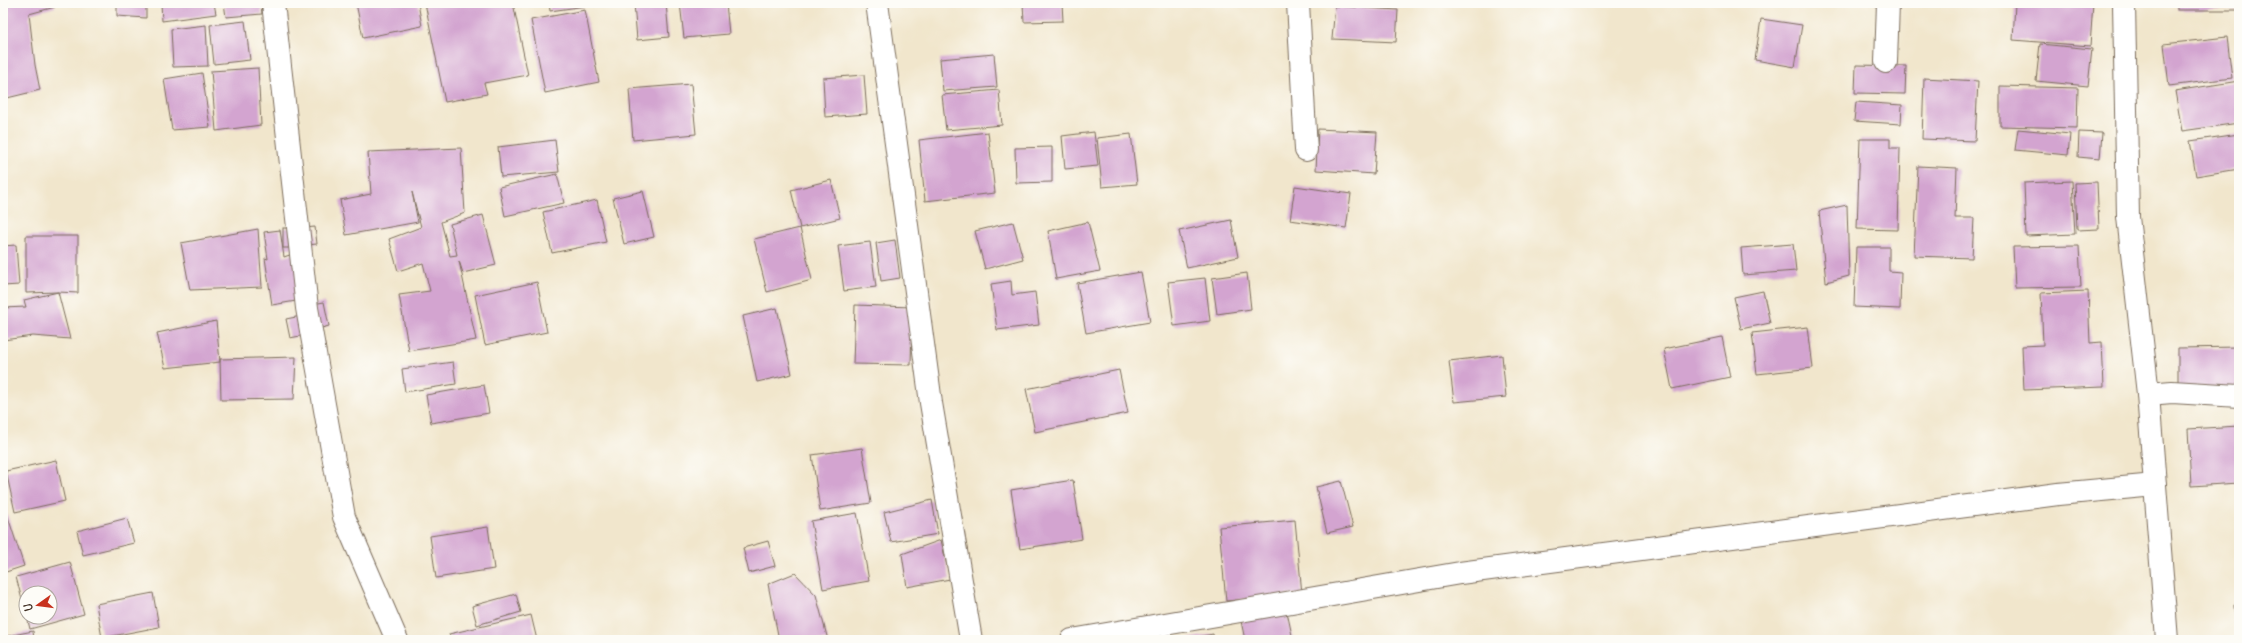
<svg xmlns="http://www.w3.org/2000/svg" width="2242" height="643" viewBox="0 0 2242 643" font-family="Delius,sans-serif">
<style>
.building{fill:#d3a4d0}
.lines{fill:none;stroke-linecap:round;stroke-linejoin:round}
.minor-casing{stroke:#7b6c5b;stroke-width:24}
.minor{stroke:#fff;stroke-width:22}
</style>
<rect width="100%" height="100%" fill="#fdfcf7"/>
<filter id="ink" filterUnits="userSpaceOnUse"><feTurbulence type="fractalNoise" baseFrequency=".025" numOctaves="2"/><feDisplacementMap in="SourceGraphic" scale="8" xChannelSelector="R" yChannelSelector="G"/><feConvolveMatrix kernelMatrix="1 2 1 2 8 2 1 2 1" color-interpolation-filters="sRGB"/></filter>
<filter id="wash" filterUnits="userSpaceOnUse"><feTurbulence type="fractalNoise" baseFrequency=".012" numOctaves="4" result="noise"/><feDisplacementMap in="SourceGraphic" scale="16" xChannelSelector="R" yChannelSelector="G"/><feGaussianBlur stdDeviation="0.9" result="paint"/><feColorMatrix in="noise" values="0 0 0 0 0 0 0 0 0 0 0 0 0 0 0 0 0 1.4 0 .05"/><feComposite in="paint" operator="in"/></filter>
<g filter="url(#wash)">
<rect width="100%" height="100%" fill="#f1e6cc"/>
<g id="blocks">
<!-- building -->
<g class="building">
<path d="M3,3H54L55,7L29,14L35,65L40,90L3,99Z"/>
<path d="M117,3H146V18L117,16Z"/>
<path d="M161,3H214L216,14L162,21Z"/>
<path d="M224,3H261L262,14L226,17Z"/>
<path d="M356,3H418L422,26L363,38Z"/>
<path d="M425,3H513L528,75L484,83L487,94L445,102Z"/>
<path d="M549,3H592L593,5L550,11Z"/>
<path d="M634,3H666L669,37L637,40Z"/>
<path d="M680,3H726L729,34L684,38Z"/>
<path d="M1023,3H1062L1063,21L1024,22Z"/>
<path d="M2015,3H2093L2090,46L2013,40Z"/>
<rect x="2177" y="3" width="62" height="7"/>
<path d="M1335,6L1398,10L1396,42L1332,39Z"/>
<path d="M585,10L599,82L545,93L531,20Z"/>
<path d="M1761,19L1802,25L1795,67L1755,60Z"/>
<path d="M245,21L250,60L214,64L210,25Z"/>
<path d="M206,25L208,66L173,67L171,29Z"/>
<path d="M2227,37L2232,78L2169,86L2164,44Z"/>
<path d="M2040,44L2092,49L2088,86L2036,81Z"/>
<path d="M994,54L997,87L943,91L940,59Z"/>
<path d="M1856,65L1906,66L1905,94L1855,93Z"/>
<path d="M258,68L261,125L216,131L211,71Z"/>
<path d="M202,73L210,127L172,130L164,79Z"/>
<path d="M864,75L867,114L825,117L823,78Z"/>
<path d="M1924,78L1978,81L1975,141L1922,139Z"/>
<path d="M2239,81V123L2182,131L2175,91Z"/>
<path d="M691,84L696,134L633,140L629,89Z"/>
<path d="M2000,86L2078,88L2077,128L2000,126Z"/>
<path d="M999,90L1002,125L946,130L942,95Z"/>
<path d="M1856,102L1902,105L1901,124L1854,121Z"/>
<path d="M1318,129L1377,132L1374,174L1316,170Z"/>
<path d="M2018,129L2070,134L2068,155L2015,150Z"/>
<path d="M988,132L995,193L925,201L919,140Z"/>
<path d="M1094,132L1098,166L1065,169L1062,136Z"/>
<path d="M2079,132L2102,133L2100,159L2078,157Z"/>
<path d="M1131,134L1137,184L1102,187L1097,138Z"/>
<path d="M2239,134V169L2196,176L2190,141Z"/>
<path d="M1860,139H1890V148H1900L1898,230L1857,229Z"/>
<path d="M555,140L559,172L501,177L498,147Z"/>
<path d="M1052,147V182L1016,183L1015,148Z"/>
<path d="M461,148L465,213L441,222L450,256L457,255L450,224L483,215L496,265L463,273L459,261L476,340L409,351L399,295L430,291L423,263L398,271L389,239L421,227L412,192L418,222L346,235L340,200L371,194L368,152Z"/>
<path d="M1918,166L1957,168L1955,218H1974L1972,258L1914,256Z"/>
<path d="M557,174L564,203L505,216L499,187Z"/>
<path d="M831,180L840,218L800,228L791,190Z"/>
<path d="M2072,181L2075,234L2026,236L2024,183Z"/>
<path d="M2097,182L2099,229L2077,230L2075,183Z"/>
<path d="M1295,186L1351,194L1346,228L1290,220Z"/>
<path d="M643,191L654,237L624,244L613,198Z"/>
<path d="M597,200L606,242L552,253L543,212Z"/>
<path d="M1847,205L1849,276L1826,282L1819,211Z"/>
<path d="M1231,220L1238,257L1187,268L1179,231Z"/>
<path d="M1013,222L1023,259L985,269L975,231Z"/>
<path d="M1088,222L1100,271L1056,279L1048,231Z"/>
<path d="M315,227L317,244L306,245L304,228Z"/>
<rect x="283" y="228" width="12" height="20"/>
<path d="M800,228L812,280L767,292L754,239Z"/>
<path d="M258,229L262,287L190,290L181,243Z"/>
<path d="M280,230L284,257L295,253L302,300L272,305L265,258L268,259L264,232Z"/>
<path d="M26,236H78V293L58,292L70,339L33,336L3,340V308L26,307L24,300L58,292L26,293Z"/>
<path d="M895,240L900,278L881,281L876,243Z"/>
<path d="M870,242L876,287L844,291L838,246Z"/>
<path d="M1793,244L1796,271L1743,275L1741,248Z"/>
<path d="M16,245L19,285L3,286V246Z"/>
<path d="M2079,246L2081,287L2015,288L2013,247Z"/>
<path d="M1856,247H1889V271L1901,272L1900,309L1854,307Z"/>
<path d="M1141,272L1150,322L1086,333L1077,283Z"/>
<path d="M1247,273L1251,309L1217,314L1212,278Z"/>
<path d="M1205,278L1210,321L1174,326L1168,282Z"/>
<path d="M1011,281L1012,295L1035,292L1039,325L997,330L991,284Z"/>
<path d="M537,282L547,332L485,345L475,295Z"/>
<path d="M1763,291L1770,323L1741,329L1734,297Z"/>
<path d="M2088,291L2090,343L2102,342L2104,387L2024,390L2022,346L2043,345L2041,293Z"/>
<path d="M324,302L329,326L318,329L313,304Z"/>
<path d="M855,305L912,307L911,365L853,364Z"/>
<path d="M777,308L792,374L757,382L743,316Z"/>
<path d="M301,316L305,335L290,338L286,319Z"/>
<path d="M216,321L220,362L165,368L157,333Z"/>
<path d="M1808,327L1813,368L1757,374L1752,333Z"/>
<path d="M1722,337L1730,377L1672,389L1664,349Z"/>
<path d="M2239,347V389L2178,390V348Z"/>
<path d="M1502,355L1506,397L1454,402L1449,361Z"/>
<path d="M296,357L294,399L221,400L220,359Z"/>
<path d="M453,362L456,384L405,392L402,369Z"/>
<path d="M1119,370L1128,413L1035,432L1026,389Z"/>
<path d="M484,385L489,413L431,423L426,395Z"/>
<path d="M2239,426V483L2191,486L2188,429Z"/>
<path d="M862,448L871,503L820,511L812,455Z"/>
<path d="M56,460L65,501L15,512L6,471Z"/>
<path d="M1073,480L1082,539L1020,549L1011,490Z"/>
<path d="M1341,481L1353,527L1327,533L1316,487Z"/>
<path d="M932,500L938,534L891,542L884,512Z"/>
<path d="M3,502L24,566L3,573Z"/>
<path d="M857,513L869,581L823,589L811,521Z"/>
<path d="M127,518L134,543L83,555L77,531Z"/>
<path d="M1295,520L1302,594L1226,601L1219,527Z"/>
<path d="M488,527L494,569L436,578L430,536Z"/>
<path d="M941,540L950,579L907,587L902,554Z"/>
<path d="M768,541L775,566L749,573L743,548Z"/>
<path d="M70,562L84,614L30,629L27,617H50V593H26L25,611L16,577Z"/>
<path d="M795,573L816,595L828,640H779L768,584Z"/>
<path d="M153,593L159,627L102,638L96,604Z"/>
<path d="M516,594L521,612L477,625L472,606Z"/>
<path d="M2234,605H2239V640H2236Z"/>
<path d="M1287,612L1293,640H1245L1241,621Z"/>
<path d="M531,615L537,640H451L449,634Z"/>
<path d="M33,631L34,640H3V637Z"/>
<path d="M1213,634L1214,640H1189L1188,639Z"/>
</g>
</g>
</g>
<g filter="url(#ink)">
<use href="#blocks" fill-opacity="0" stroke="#7b6c5b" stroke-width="1"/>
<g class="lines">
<defs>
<g id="minor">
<path d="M273,3L307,308L344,517L397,640"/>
<path d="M877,3L931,403L971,640"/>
<path d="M1298,3L1306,150"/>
<path d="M2124,3L2128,217L2148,394L2172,392L2239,396"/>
<path d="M1886,62L1888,3"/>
<path d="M2155,485L2167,640"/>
<path d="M1072,640L1460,573L2058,494L2155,485L2148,394"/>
</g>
</defs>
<!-- minor casing -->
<use href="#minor" class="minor-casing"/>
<!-- minor -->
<use href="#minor" class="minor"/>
</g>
</g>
<!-- margin -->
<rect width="2242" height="643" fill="none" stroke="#fdfcf7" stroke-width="16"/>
<!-- north arrow -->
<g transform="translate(38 605) rotate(256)"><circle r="19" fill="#fdfcf7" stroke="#afa8a0"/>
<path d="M0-3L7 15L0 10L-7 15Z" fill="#c8321e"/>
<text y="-6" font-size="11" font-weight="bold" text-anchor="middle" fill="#3b2a1e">U</text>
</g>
</svg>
